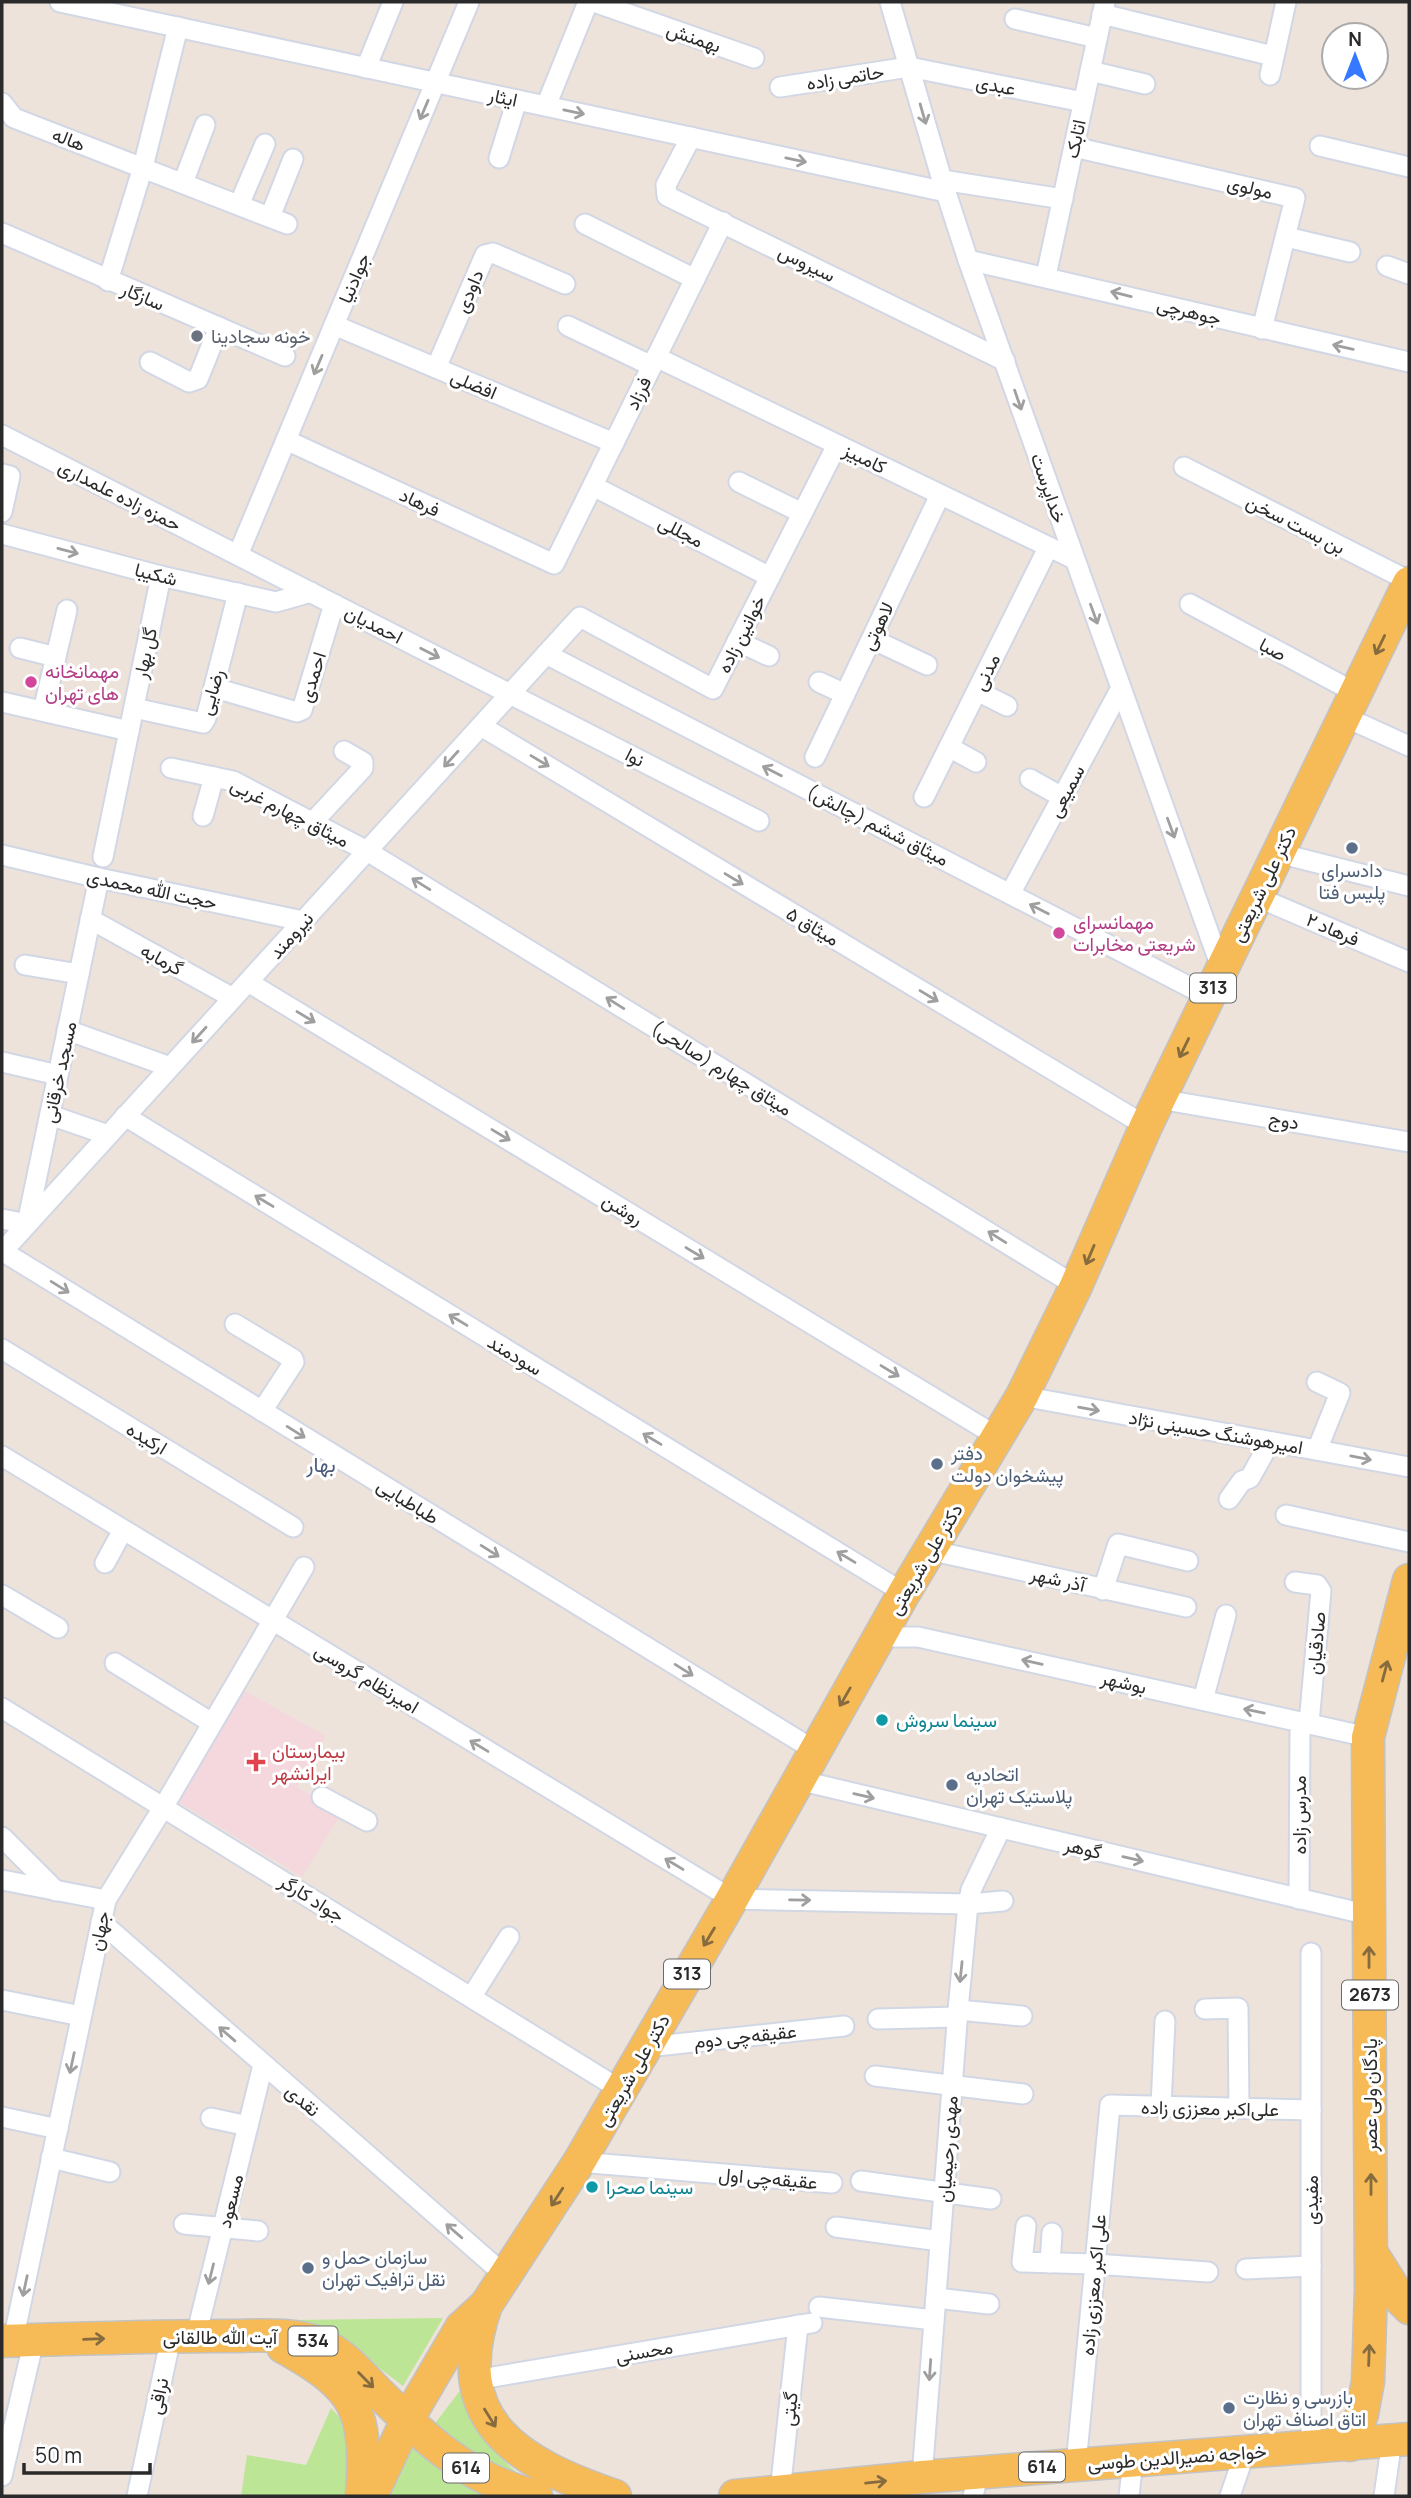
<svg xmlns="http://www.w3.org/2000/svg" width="1411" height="2498" viewBox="0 0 1411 2498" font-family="Manrope,Vazirmatn,sans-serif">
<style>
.medical{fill:#f4d8dd}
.green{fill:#bce695}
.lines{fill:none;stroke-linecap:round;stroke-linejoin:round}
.minor-casing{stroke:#d1d7e4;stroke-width:23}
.primary-casing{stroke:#c3c3c3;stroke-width:35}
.minor{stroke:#fff;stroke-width:19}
.primary{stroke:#f6ba57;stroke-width:32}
.oneway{stroke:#9f9f9f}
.oneway2{stroke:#866b3e}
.worship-dot{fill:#6b7280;stroke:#fff;stroke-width:2.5}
.hotel-dot{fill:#d1479c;stroke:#fff;stroke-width:2.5}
.service-dot{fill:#5c6f8a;stroke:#fff;stroke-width:2.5}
.culture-dot{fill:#0f9aa8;stroke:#fff;stroke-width:2.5}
.health-dot{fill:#e0444e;stroke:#fff;stroke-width:2.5}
.labels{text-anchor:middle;stroke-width:6;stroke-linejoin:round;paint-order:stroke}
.shield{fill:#fff;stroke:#6a6a6a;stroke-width:2}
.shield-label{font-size:18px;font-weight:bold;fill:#2a2a2a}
.street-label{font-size:19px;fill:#2a2a2a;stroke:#fff}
.worship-label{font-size:19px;fill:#5b616d;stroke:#fff;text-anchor:start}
.hotel-label{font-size:19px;fill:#b23c85;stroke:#fff;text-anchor:start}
.service-label{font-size:19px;fill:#4e5e75;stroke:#fff;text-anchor:start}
.culture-label{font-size:19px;fill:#0d838f;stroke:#fff;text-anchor:start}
.health-label{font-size:19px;fill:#be3a42;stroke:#fff;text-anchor:start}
.neighbourhood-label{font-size:21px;fill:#49597d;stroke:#fff}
</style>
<rect width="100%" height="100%" fill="#ede3db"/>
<!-- medical -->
<path class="medical" d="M243,1690L326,1736L297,1787L341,1814L302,1877L177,1801Z"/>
<!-- green -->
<g class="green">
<path d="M443,2318L403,2386L337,2336L296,2320Z"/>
<path d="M462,2388L484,2437L496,2453L526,2482L494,2468L433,2426Z"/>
<path d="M331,2408L350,2429L352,2484L345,2496H241L247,2455L306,2465Z"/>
<path d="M414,2447L490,2496H384Z"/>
</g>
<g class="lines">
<defs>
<g id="minor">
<path d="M60,2L946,192"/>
<path d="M594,2L754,58"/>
<path d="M890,2L942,180L968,260L1222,970"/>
<path d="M1102,14L1273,56"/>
<path d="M1015,19L1097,38"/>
<path d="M366,68L393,2"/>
<path d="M1090,71L1145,84"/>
<path d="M1270,75L1286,2"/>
<path d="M780,87L909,67L1083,102"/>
<path d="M2,103L14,118L287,224"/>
<path d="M546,106L588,2"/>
<path d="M691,137L666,185L667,196L1005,361"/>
<path d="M1320,146L1409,167"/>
<path d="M1074,147L1295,198L1262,329"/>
<path d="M499,158L517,100"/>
<path d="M942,180L1063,199"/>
<path d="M183,183L205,125"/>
<path d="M239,205L265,144"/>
<path d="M270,217L293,159"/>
<path d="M585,224L695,279"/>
<path d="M2,233L285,356"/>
<path d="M1286,237L1350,252"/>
<path d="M968,260L1409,362"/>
<path d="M1387,266L1409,274"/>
<path d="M1046,276L1105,2"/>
<path d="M108,281L143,167L178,27"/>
<path d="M334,325L614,443"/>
<path d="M568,326L652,366"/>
<path d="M656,357L1074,559"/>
<path d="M150,362L189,382L198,379L219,327"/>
<path d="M436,368L485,255L493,253L565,284"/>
<path d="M2,435L759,821"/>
<path d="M286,440L554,564L723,222"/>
<path d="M1184,467L1409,581"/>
<path d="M2,474L10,476L2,512"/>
<path d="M739,482L802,513"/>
<path d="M593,486L770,577"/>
<path d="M2,534L161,576L276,602L311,592"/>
<path d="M238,555L469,2"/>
<path d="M1190,604L1356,693"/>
<path d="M872,639L927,665"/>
<path d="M737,641L769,656"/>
<path d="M20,648L56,657"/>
<path d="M546,654L1209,997"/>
<path d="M819,682L845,694"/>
<path d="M222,690L297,712L302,710L334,604"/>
<path d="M977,691L1007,706"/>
<path d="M2,702L129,731"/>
<path d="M134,708L203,723L206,718L238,593"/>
<path d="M43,711L67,610"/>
<path d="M1345,717L1409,746"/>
<path d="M481,726L1146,1126"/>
<path d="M949,747L976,762"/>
<path d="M815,757L940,495"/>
<path d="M171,768L233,781L367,851L1076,1286"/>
<path d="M1030,779L1062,797"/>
<path d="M924,797L1048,548"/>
<path d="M203,816L214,777"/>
<path d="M312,823L363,768V762L344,751"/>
<path d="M1278,853L1409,886"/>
<path d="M2,855L99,878L303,921"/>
<path d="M103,857L161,576"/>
<path d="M1010,894L1121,688"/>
<path d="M1257,897L1409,962"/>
<path d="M90,919L233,998"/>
<path d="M25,965L79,974"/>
<path d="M248,982L998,1437"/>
<path d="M67,1030L170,1067"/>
<path d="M2,1062L58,1075"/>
<path d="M1159,1099L1409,1142"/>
<path d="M50,1115L108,1135"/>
<path d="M125,1116L904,1593"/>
<path d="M2,1219L27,1224L99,878"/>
<path d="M2,1251L814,1750"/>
<path d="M2,1252L580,617L713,689L837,445"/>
<path d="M235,1324L293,1359L294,1362L262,1411"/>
<path d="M2,1349L293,1527"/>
<path d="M1022,1396L1409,1467"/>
<path d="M1317,1450L1340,1393L1317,1382"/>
<path d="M2,1456L732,1899L968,1904L1003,1901"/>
<path d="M1229,1499L1242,1481L1250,1478L1270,1442"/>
<path d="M1286,1515L1409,1542"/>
<path d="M929,1550L1186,1607"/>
<path d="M105,1563L123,1530"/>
<path d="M1295,1582L1317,1585L1321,1591L1309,1723"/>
<path d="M1103,1590L1118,1544L1188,1561"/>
<path d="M2,1595L58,1628"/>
<path d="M879,1637H918L1368,1737"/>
<path d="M115,1663L212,1723"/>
<path d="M1203,1700L1226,1615"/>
<path d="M2,1708L621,2090"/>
<path d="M798,1780L1369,1915"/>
<path d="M322,1797L367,1821"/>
<path d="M2,1837L56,1891"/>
<path d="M2,1880L106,1900"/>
<path d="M1299,1899L1300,1732"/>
<path d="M101,1922L506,2276"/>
<path d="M1311,1953V2448"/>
<path d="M472,1996L509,1937"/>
<path d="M2,2000L81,2016"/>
<path d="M1205,2009L1238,2008L1239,2108"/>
<path d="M958,2010L1022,2016"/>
<path d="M878,2019L957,2017"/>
<path d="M647,2047L844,2026"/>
<path d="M875,2076L1023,2094"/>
<path d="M1161,2106L1165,2021"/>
<path d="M2,2117L58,2129"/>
<path d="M211,2118L248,2126"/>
<path d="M51,2158L110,2172"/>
<path d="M579,2162L832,2183"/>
<path d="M861,2181L991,2199"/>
<path d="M184,2224L258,2231"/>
<path d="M1026,2226L1022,2262L1095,2264L1208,2272"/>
<path d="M836,2227L940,2241"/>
<path d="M1050,2263L1052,2233"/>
<path d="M1246,2269L1311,2266"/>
<path d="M936,2298L989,2304"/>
<path d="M819,2307L934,2320"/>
<path d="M196,2336L263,2065"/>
<path d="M13,2341L106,1900L164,1806L304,1567"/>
<path d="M475,2380L812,2323"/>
<path d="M1076,2465L1110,2105L1311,2110"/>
<path d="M2,2476L34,2340"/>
<path d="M922,2477L958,2010L968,1904L971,1890L1001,1828"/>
<path d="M780,2492L798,2325"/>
<path d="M137,2496L171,2337"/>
<path d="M973,2496L979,2472"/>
<path d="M1129,2496L1133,2460"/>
<path d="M1230,2496L1245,2452"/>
<path d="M1384,2496L1392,2440"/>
</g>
<g id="primary">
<path d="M1371,2252L1401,2300L1409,2308"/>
<path d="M486,2305C445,2422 519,2463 615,2496"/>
<path d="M2,2341C77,2339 151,2336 226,2336C257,2336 293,2332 321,2344C344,2354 361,2375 378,2392C427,2440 468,2480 536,2496"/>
<path d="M283,2347C359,2389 367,2410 362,2496"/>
<path d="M1350,2445L1362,2414L1368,2381L1371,2289L1368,1737L1409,1580"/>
<path d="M371,2496L407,2420L461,2328L486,2305L579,2162L732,1899L904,1593L1022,1396L1076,1286L1146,1126L1409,583"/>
<path d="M735,2496L922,2477L1409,2439"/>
</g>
</defs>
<!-- minor casing -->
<use href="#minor" class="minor-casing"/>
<!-- primary casing -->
<use href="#primary" class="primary-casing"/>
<!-- minor -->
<use href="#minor" class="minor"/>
<!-- primary -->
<use href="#primary" class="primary"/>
</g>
<!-- one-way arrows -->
<defs><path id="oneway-shaft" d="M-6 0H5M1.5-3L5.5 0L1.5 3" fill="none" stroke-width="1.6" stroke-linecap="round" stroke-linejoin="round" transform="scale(1.75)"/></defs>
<g class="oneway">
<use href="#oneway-shaft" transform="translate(424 110) rotate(113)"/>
<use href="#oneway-shaft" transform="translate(574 112) rotate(12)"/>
<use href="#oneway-shaft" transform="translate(923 114) rotate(74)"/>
<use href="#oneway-shaft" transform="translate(796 160) rotate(12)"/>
<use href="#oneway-shaft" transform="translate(1121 294) rotate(-166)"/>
<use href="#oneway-shaft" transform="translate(1343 347) rotate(-167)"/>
<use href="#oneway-shaft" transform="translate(318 365) rotate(113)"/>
<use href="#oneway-shaft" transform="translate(1018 400) rotate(71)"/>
<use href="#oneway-shaft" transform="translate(68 551) rotate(15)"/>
<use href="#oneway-shaft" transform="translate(1094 614) rotate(70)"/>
<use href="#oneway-shaft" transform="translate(430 653) rotate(27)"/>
<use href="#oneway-shaft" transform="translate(451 759) rotate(132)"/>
<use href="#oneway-shaft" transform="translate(540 761) rotate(31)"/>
<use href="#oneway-shaft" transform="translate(772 771) rotate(-153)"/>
<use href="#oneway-shaft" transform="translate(1171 828) rotate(70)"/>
<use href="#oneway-shaft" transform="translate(734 879) rotate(31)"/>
<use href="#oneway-shaft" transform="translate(421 884) rotate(-148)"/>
<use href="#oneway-shaft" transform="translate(1039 909) rotate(-153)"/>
<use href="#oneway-shaft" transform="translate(929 996) rotate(31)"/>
<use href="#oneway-shaft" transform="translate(615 1003) rotate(-148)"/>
<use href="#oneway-shaft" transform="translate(306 1017) rotate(31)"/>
<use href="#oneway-shaft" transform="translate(199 1035) rotate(132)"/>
<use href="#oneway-shaft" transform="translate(501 1135) rotate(31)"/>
<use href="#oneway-shaft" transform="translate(264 1201) rotate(-149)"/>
<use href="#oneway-shaft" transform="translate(997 1237) rotate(-148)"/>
<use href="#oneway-shaft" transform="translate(695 1253) rotate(31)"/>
<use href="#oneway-shaft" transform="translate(60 1287) rotate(32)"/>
<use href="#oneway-shaft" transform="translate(458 1320) rotate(-149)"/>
<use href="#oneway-shaft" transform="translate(890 1371) rotate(31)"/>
<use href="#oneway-shaft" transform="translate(1089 1409) rotate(10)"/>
<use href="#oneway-shaft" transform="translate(296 1432) rotate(32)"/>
<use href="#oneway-shaft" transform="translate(652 1439) rotate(-149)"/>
<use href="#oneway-shaft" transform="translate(1361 1458) rotate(11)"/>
<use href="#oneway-shaft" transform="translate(490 1551) rotate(32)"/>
<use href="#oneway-shaft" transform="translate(846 1557) rotate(-149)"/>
<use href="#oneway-shaft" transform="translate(1032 1662) rotate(-167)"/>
<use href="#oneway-shaft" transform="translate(684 1670) rotate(32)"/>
<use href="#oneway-shaft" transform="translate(1254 1711) rotate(-168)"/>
<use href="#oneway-shaft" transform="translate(479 1746) rotate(-149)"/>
<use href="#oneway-shaft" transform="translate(864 1796) rotate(13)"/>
<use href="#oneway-shaft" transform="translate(1133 1859) rotate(13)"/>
<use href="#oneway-shaft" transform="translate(674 1864) rotate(-149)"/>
<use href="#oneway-shaft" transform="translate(800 1900) rotate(1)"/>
<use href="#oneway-shaft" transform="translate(961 1972) rotate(96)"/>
<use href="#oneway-shaft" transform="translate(227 2034) rotate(-139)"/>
<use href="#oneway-shaft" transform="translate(72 2063) rotate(102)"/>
<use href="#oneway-shaft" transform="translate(454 2231) rotate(-139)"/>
<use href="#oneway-shaft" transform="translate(211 2274) rotate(104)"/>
<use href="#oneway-shaft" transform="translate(25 2286) rotate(102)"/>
<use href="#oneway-shaft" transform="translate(930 2370) rotate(94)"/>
</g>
<g class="oneway2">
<use href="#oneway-shaft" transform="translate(1380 645) rotate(116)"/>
<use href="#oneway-shaft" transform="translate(1184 1048) rotate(116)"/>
<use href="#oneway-shaft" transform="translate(1090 1255) rotate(113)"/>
<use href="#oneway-shaft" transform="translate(1385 1671) rotate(-75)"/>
<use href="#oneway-shaft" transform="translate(845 1697) rotate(120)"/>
<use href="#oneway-shaft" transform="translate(709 1937) rotate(121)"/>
<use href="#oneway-shaft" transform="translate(1369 1957) rotate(-90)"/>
<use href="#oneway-shaft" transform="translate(1371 2184) rotate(-90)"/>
<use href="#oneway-shaft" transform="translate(557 2197) rotate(123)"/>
<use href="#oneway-shaft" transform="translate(94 2339) rotate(-2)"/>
<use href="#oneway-shaft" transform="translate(1369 2355) rotate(-88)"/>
<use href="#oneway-shaft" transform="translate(366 2380) rotate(45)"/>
<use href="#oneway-shaft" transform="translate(490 2418) rotate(58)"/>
<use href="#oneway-shaft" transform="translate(876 2482) rotate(-6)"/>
</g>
<!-- markers -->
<circle class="worship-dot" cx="197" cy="336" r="7"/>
<g class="hotel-dot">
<circle cx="31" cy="682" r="7"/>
<circle cx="1059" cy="933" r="7"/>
</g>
<g class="service-dot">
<circle cx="1352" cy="848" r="7"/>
<circle cx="937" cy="1464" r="7"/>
<circle cx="952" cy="1785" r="7"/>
<circle cx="308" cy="2268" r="7"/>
<circle cx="1229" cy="2408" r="7"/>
</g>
<g class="culture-dot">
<circle cx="882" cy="1720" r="7"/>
<circle cx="592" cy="2187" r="7"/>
</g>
<path class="health-dot" d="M252.5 1751.5h7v7h7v7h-7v7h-7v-7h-7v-7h7z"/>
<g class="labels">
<!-- shield labels -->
<g class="shield">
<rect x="1190" y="973.5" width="46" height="29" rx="5"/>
<rect x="664" y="1959.5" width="46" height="29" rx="5"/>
<rect x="1342" y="1980.5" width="56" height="29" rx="5"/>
<rect x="288.5" y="2326.5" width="49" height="29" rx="5"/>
<rect x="1019" y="2452.5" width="46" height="29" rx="5"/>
<rect x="443" y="2453.5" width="46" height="29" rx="5"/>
</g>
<g class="shield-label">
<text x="1213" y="994">313</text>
<text x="687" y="1980">313</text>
<text x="1370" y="2001">2673</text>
<text x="313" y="2347">534</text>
<text x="1042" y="2473">614</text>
<text x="466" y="2474">614</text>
</g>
<!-- street labels -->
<g class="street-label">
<text transform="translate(694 37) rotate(19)" y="7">بهمنش</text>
<text transform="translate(845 77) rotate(-9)" y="7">حاتمی زاده</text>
<text transform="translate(996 85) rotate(11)" y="7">عبدی</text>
<text transform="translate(503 97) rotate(12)" y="7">ایثار</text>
<text transform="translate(69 139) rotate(21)" y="7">هاله</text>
<text transform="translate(1075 139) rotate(-78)" y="7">اتابک</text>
<text transform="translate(1250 187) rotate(13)" y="7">مولوی</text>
<text transform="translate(807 263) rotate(26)" y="7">سیروس</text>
<text transform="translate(354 278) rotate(-67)" y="7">جوادنیا</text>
<text transform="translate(469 291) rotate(-67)" y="7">داودی</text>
<text transform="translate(143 296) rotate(23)" y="7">سازگار</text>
<text transform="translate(1189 311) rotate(14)" y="7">جوهرچی</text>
<text transform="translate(474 384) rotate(23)" y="7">افضلی</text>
<text transform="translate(638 393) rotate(-64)" y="7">فرزاد</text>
<text transform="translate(865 458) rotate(26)" y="7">کامبیز</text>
<text transform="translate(1049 488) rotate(71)" y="7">خداپرست</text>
<text transform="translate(120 495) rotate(27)" y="7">حمزه زاده علمداری</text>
<text transform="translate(420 502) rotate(25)" y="7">فرهاد</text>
<text transform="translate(1296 524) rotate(27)" y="7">بن بست سخن</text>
<text transform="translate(681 531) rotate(27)" y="7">مجللی</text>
<text transform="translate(156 574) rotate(14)" y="7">شکیبا</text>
<text transform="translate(374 624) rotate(27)" y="7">احمدیان</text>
<text transform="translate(877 626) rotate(-64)" y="7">لاهوتی</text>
<text transform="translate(741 634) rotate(-63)" y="7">خوانین زاده</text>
<text transform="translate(1273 649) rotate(28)" y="7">صبا</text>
<text transform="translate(145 653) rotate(-78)" y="7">گل بهار</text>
<text transform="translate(986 672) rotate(-64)" y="7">مدنی</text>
<text transform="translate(312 677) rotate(-73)" y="7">احمدی</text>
<text transform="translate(211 692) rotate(-74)" y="7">رضایی</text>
<text transform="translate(635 757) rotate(27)" y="7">نوا</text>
<text transform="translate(1066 791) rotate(-62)" y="7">سمیعی</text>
<text transform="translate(290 812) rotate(27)" y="7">میثاق چهارم غربی</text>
<text transform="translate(878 825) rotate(27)" y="7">میثاق ششم (چالش)</text>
<text transform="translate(1263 884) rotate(-64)" y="7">دکتر علی شریعتی</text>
<text transform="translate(152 889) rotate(12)" y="7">حجت الله محمدی</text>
<text transform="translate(813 926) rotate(31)" y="7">میثاق ۵</text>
<text transform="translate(1333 929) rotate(23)" y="7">فرهاد ۲</text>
<text transform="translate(291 935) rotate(-48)" y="7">نیرومند</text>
<text transform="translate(162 959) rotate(29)" y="7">گرمابه</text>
<text transform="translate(722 1068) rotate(32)" y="7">میثاق چهارم (صالحی)</text>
<text transform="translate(59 1072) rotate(-78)" y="7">مسجد خرقانی</text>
<text transform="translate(1284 1120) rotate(10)" y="7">دوج</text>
<text transform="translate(623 1209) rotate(31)" y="7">روشن</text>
<text transform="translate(515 1355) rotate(31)" y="7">سودمند</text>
<text transform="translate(1216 1432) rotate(10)" y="7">امیرهوشنگ حسینی نژاد</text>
<text transform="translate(147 1438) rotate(31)" y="7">ارکیده</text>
<text transform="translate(408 1501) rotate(32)" y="7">طباطبایی</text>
<text transform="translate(925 1559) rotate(-59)" y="7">دکتر علی شریعتی</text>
<text transform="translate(1058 1579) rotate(13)" y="7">آذر شهر</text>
<text transform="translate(1316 1643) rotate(-85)" y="7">صادقیان</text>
<text transform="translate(367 1678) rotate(31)" y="7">امیرنظام گروسی</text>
<text transform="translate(1124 1682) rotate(13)" y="7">بوشهر</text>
<text transform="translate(1299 1815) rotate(-90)" y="7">مدرس زاده</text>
<text transform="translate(1083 1848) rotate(13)" y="7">گوهر</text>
<text transform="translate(312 1898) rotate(32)" y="7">جواد کارگر</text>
<text transform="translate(99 1931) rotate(-78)" y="7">جهان</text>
<text transform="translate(745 2036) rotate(-6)" y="7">عقیقه‌چی دوم</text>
<text transform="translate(633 2070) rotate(-60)" y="7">دکتر علی شریعتی</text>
<text transform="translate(1370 2095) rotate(-90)" y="7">پادگان ولی عصر</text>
<text transform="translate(303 2100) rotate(41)" y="7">نقدی</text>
<text transform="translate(1210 2108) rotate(1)" y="7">علی‌اکبر معززی زاده</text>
<text transform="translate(947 2149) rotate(-86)" y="7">مهدی رحیمیان</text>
<text transform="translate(768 2178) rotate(5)" y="7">عقیقه‌چی اول</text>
<text transform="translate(1311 2200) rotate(-90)" y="7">مفیدی</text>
<text transform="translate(230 2201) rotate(-76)" y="7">مسعود</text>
<text transform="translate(1093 2285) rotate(-85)" y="7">علی اکبر معززی زاده</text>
<text x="220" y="2344">آیت الله طالقانی</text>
<text transform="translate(644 2351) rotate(-10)" y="7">محسنی</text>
<text transform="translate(158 2396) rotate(-78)" y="7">نراقی</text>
<text transform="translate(789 2409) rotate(-84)" y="7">گیتی</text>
<text transform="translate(1177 2457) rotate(-4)" y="7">خواجه نصیرالدین طوسی</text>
</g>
<!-- worship labels -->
<g class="worship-label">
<text x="211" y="343">خونه سجادینا</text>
</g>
<!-- hotel labels -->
<g class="hotel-label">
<text x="45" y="678">مهمانخانه<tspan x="45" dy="22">های تهران</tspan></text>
<text x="1073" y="929">مهمانسرای<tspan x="1073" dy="22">شریعتی مخابرات</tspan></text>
</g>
<!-- service labels -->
<g class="service-label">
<text x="1352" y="877" text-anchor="middle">دادسرای<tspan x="1352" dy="22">پلیس فتا</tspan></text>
<text x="951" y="1460">دفتر<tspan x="951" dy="22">پیشخوان دولت</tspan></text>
<text x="966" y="1781">اتحادیه<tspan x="966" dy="22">پلاستیک تهران</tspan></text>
<text x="322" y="2264">سازمان حمل و<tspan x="322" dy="22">نقل ترافیک تهران</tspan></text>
<text x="1243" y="2404">بازرسی و نظارت<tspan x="1243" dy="22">اتاق اصناف تهران</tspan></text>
</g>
<!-- culture labels -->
<g class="culture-label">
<text x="896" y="1727">سینما سروش</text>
<text x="606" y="2194">سینما صحرا</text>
</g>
<!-- health labels -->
<g class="health-label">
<text x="272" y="1758">بیمارستان<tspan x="272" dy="22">ایرانشهر</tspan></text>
</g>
<!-- neighbourhood labels -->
<g class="neighbourhood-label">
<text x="321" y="1472">بهار</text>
</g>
</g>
<!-- border -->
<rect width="1411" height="2498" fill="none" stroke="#2a2a2a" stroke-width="7"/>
<!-- north arrow -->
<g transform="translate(1355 56)"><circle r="33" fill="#ffffff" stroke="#aaaaaa" stroke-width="2"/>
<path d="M0-5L12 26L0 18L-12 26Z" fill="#3678ff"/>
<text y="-10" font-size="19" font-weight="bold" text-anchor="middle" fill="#2a2a2a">N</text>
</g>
<!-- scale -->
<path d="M24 2463v10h126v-10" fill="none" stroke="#2a2a2a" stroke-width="3.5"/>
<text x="35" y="2463" font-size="21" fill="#2a2a2a" stroke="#ffffff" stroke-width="5" paint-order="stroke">50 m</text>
</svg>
